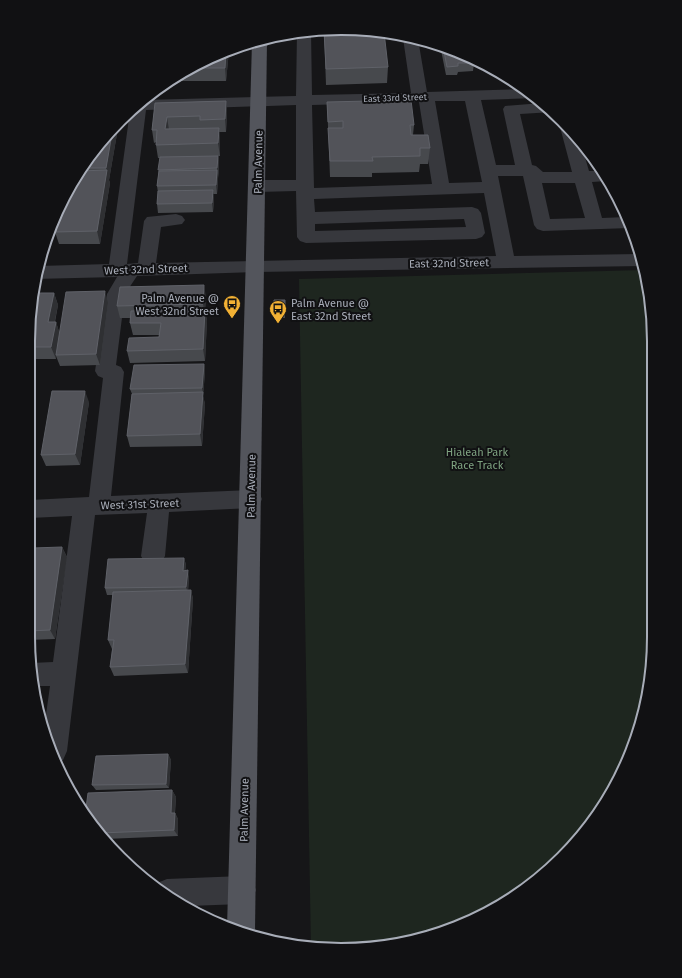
<svg xmlns="http://www.w3.org/2000/svg" width="682" height="978" viewBox="0 0 682 978" font-family="'Fira Sans',sans-serif">
<style>
.green{fill:#1e261f}
.lines{fill:none;stroke-linecap:round;stroke-linejoin:round}
.minor{fill:#37383d;fill-rule:evenodd}
.major{fill:#53555c;fill-rule:evenodd}
.wall{fill:#47494d}
.shaded-wall{fill:#2f3033}
.building{fill:#525359;stroke:#5f6168}
.labels{text-anchor:middle;stroke-width:4;stroke-linejoin:round;paint-order:stroke}
.far-street-label{font-size:9px;fill:#a8adb8;stroke:#111113}
.street-label{font-size:11px;fill:#a8adb8;stroke:#111113}
.poi-label{font-size:11px;fill:#a8adb8;stroke:#111113;text-anchor:end}
.park-label{font-size:11px;fill:#7fa381;stroke:#111113}
.rim{fill:none;stroke:#a8adb8;stroke-width:2}
</style>
<rect width="100%" height="100%" fill="#161618"/>
<!-- green -->
<path class="green" d="M645,270L648,280L654,637L648,698L630,757L601,811L562,858L480,918L402,944L311,947L299,279Z"/>
<g class="lines">
<!-- minor -->
<g class="minor">
<path d="M311,31L312,95L411,93L403,38L405,35L418,39L427,92L525,89L535,98L481,100L496,165H515L503,109L505,106L542,103L553,112L520,114L532,165L536,166L543,172H572L560,127L565,123L582,147L589,171H599L606,181L592,182L602,218L627,217L630,228L543,231L537,229L534,225L523,176H498L514,256L639,254L643,266L256,272L137,276L125,294L116,365L121,367L124,372L111,496L251,490L259,492L262,499L259,506L251,508L169,512L165,556L161,563L153,566L145,563L141,556L147,513L95,515L67,751L63,760L59,762L44,729L50,686H34L31,663L53,662L72,516L30,518V500L89,497L103,378L98,376L95,371L107,294L117,277L34,279L39,266L109,264L130,111L144,100L296,96L297,32ZM435,101H465L482,182L449,183ZM419,102L432,184L314,188L312,105ZM296,105V180H258L252,182L249,186L252,190L258,192L296,191L297,237L300,241L306,243L476,239L482,237L485,233L481,213L478,209L472,207L315,212L314,199L484,193L496,256L156,263L161,227L182,224L185,220L182,216L176,214L147,217L144,221L138,263L127,264L146,110ZM542,183H575L585,218L550,219ZM464,219L466,227L315,231V224Z"/>
<path d="M258,41L265,42L268,45L265,48L242,51L236,47Z"/>
<path d="M176,76L178,79L175,85L169,87L163,84Z"/>
<path d="M242,876L252,880L256,890L252,900L242,904L189,906L156,886L157,883L167,879Z"/>
</g>
<!-- major -->
<path class="major" d="M266,38L267,40L255,931L254,935L227,928L252,42Z"/>
</g>
<!-- wall -->
<g class="wall">
<path d="M341,28L388,67L387,83L326,85L324,30Z"/>
<path d="M441,46L456,50L457,53L474,63L473,71L458,72L457,75H446L441,50Z"/>
<path d="M229,50L226,81H179L178,75L221,52Z"/>
<path d="M484,64L496,71H485Z"/>
<path d="M226,101L227,113L226,132H219L220,140V156H218L219,164L217,194H213L214,199L213,212L158,213L157,204L158,193L157,186L160,158H158L156,145V142L154,143L152,130L155,103Z"/>
<path d="M327,102L414,125L413,135L430,148L428,164H420L419,172L372,173V177H330Z"/>
<path d="M117,123L118,128L109,180L110,183L100,244H59L55,232L70,185Z"/>
<path d="M34,293H54L58,305L55,322H56L59,332L108,303L100,365L60,366L56,356V359H33Z"/>
<path d="M206,297L205,309L207,321L205,361L130,363L127,351L159,337V335H133L130,323V318H120L117,306Z"/>
<path d="M285,300V318H274V314Z"/>
<path d="M204,364L205,372L203,396L205,404L202,446L130,447L127,436L132,394L130,389Z"/>
<path d="M89,402L80,465L46,466L41,455Z"/>
<path d="M62,547L67,557L55,639L28,640L29,560H31Z"/>
<path d="M184,558L186,565L185,571L189,577L188,590H191L193,599L188,673L114,676L110,667L112,649L108,640L113,595H107L105,588Z"/>
<path d="M168,754L171,760L169,788L96,790L92,785Z"/>
<path d="M172,790L176,797L175,813L178,819V836L105,839L85,816Z"/>
</g>
<!-- shaded-wall -->
<g class="shaded-wall">
<path d="M226,50H229V51L226,81L225,68Z"/>
<path d="M226,101L227,113L226,132L225,119Z"/>
<path d="M167,117L169,130L165,129Z"/>
<path d="M117,123L118,128L109,180L110,183L100,244L97,231L107,171L106,168L113,128Z"/>
<path d="M219,128L220,140V156L218,143Z"/>
<path d="M218,156L219,164V177L217,168Z"/>
<path d="M217,170L218,179L217,194L216,185Z"/>
<path d="M213,190L214,199L213,212L212,203Z"/>
<path d="M204,285L206,297L205,316L203,304Z"/>
<path d="M105,291L108,303L100,365L96,354Z"/>
<path d="M54,293L58,305L52,334L48,322Z"/>
<path d="M205,309L207,321L205,361L203,349Z"/>
<path d="M56,322L60,334L56,355V359L51,347Z"/>
<path d="M204,364L205,372L203,396L205,404L202,446L200,434L203,393L202,388Z"/>
<path d="M85,391L89,402L80,465L75,454Z"/>
<path d="M62,547L67,557L55,639L50,630Z"/>
<path d="M184,558L186,565L185,578L183,571Z"/>
<path d="M188,570L189,577L188,594L186,587Z"/>
<path d="M191,590L193,599L188,673L185,664Z"/>
<path d="M38,714L42,719L41,723L39,718Z"/>
<path d="M168,754L171,760L169,788L166,784Z"/>
<path d="M172,790L176,797L174,820L171,813Z"/>
<path d="M175,813L178,819V836L174,830Z"/>
</g>
<!-- building -->
<g class="building">
<path d="M341,28L384,32L388,67L326,69L324,30Z"/>
<path d="M443,46L456,50L457,53H462L473,58L474,63H458V66L447,67Z"/>
<path d="M226,50L225,68H190L221,52Z"/>
<path d="M411,100L414,125H410L411,135H428L430,148H420V156L372,157L373,161H330L328,128H343V121L328,122L327,102Z"/>
<path d="M226,101L225,119L200,120V116L167,117L165,129L219,128L218,143L156,145L157,130H152L155,103Z"/>
<path d="M113,128L106,168H82Z"/>
<path d="M218,156L217,168L158,170L160,157Z"/>
<path d="M107,170L97,231L55,232L59,214L70,185L80,171Z"/>
<path d="M217,170L216,185L157,186L159,171Z"/>
<path d="M213,190L212,203L157,204L158,191Z"/>
<path d="M204,285L203,304L117,306L120,287Z"/>
<path d="M105,291L96,354L56,355L66,292Z"/>
<path d="M34,293H54L48,322H56L51,347H33Z"/>
<path d="M274,300H285V313L274,314Z"/>
<path d="M205,309L203,349L127,351L129,338L159,337L161,323H130L131,311Z"/>
<path d="M204,364L202,388L130,389L134,365Z"/>
<path d="M52,391H85L75,454L41,455Z"/>
<path d="M203,392L200,434L127,436L132,394Z"/>
<path d="M62,547L50,630L28,631L29,560H31L33,548Z"/>
<path d="M184,558L183,571L188,570L186,587L105,588L108,559Z"/>
<path d="M191,590L185,664L110,667L114,640H108L113,592Z"/>
<path d="M168,754L166,784L92,785L96,756Z"/>
<path d="M172,790L171,813H175L174,830L100,833L85,816L88,793Z"/>
</g>
<!-- icons -->
<defs>
<symbol id="bus-pin" viewBox="-11 -11 22 30"><path d="M0 17L-7.5 6A9.5 9.5 0 1 1 7.5 6Z" fill="#f2b134" stroke="#111113"/><path d="M-5-6H5V4H4V6H2V4H-2V6H-4V4H-5ZM-3.5-4V0h7V-4ZM-3.5 1.2v1.5H-2V1.2ZM2 1.2v1.5H3.5V1.2Z" fill="#111"/></symbol>
</defs>
<g fill-rule="evenodd">
<use href="#bus-pin" x="222" y="294" width="20" height="27"/>
<use href="#bus-pin" x="268" y="299" width="20" height="27"/>
</g>
<g class="labels">
<!-- far-street labels -->
<g class="far-street-label">
<text transform="translate(395 98) rotate(-2)" y="3">East 33rd Street</text>
</g>
<!-- street labels -->
<g class="street-label">
<text transform="translate(258 162) rotate(-89)" y="4">Palm Avenue</text>
<text transform="translate(449 263) rotate(-1)" y="4">East 32nd Street</text>
<text transform="translate(146 269) rotate(-2)" y="4">West 32nd Street</text>
<text transform="translate(251 486) rotate(-89)" y="4">Palm Avenue</text>
<text transform="translate(140 504) rotate(-2)" y="4">West 31st Street</text>
<text transform="translate(244 810) rotate(-89)" y="4">Palm Avenue</text>
</g>
<!-- poi labels -->
<g class="poi-label">
<text x="219" y="302">Palm Avenue @<tspan x="219" dy="13">West 32nd Street</tspan></text>
<text x="291" y="307" text-anchor="start">Palm Avenue @<tspan x="291" dy="13">East 32nd Street</tspan></text>
</g>
<!-- park labels -->
<g class="park-label">
<text x="477" y="456">Hialeah Park<tspan x="477" dy="13">Race Track</tspan></text>
</g>
</g>
<!-- crop -->
<path d="M0 0H682V978H0ZM341 35H341A306 306 0 0 1 647 341V637A306 306 0 0 1 341 943H341A306 306 0 0 1 35 637V341A306 306 0 0 1 341 35Z" fill="#111113" fill-rule="evenodd"/>
<path class="rim" d="M341 35H341A306 306 0 0 1 647 341V637A306 306 0 0 1 341 943H341A306 306 0 0 1 35 637V341A306 306 0 0 1 341 35Z"/>
</svg>
